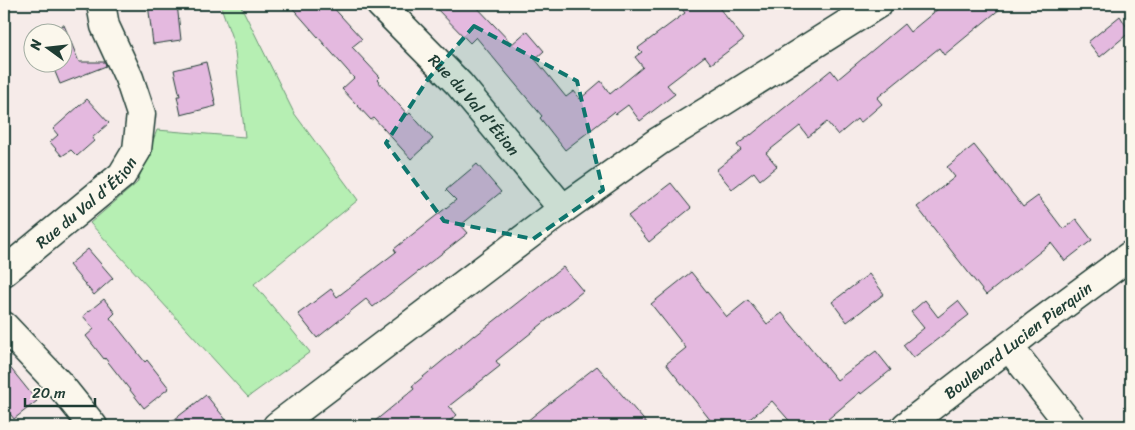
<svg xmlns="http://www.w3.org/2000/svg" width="1135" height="430" viewBox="0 0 1135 430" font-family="Sriracha,sans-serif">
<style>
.green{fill:#b6efb3;stroke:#6a9674}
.building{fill:#e4b9df;stroke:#1f3d34}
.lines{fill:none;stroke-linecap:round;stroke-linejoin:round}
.minor-casing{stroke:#1f3d34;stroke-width:31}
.major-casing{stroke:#1f3d34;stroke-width:31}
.minor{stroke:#fbf7ec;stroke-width:28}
.major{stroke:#fbf7ec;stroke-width:28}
.marked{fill:#0f766e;fill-opacity:0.2;stroke:#0f766e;stroke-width:4;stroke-dasharray:10 6;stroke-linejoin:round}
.labels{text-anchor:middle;stroke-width:4.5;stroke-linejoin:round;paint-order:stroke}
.street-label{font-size:16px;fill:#1f3d34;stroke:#fbf7ec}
</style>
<rect width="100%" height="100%" fill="#f6ebe9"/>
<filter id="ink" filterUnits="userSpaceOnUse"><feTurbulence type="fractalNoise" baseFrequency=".02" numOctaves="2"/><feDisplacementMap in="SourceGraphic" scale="10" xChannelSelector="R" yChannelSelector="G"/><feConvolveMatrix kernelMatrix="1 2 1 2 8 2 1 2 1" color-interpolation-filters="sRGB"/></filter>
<g filter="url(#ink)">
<!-- green -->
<path class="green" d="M220,4H240L294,113L358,200L254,284L310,352L248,397L90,223L137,183L157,130L245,137L234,44Z"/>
<!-- building -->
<g class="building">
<path d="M148,4H177L181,40L153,44Z"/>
<path d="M289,4H330L362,39L352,47L380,77L377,80L408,115L410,113L433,139L411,159L374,118L371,120L342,89L354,78Z"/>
<path d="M432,4H474L512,44L527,31L544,51L535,59L566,97L574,91L580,99L601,81L610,94L643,67L635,57L642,52L638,48L685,13L678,4H716L744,39L711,64L705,56L667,85L675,94L640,121L628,105L616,114L614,112L565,150L540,118L542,116L476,37L470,43Z"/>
<path d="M944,4H1006L944,55L939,48L877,98L882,104L860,123L857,119L838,135L827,122L808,137L800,126L766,153L777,166L760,180L754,172L732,189L716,170L741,150L737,145L751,134V135L831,70L838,79L904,24L910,32Z"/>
<path d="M1120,16L1130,32L1100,57L1088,42Z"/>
<path d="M62,25H64L79,62H105L106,66L60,84L51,62H62Z"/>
<path d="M206,62L216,106L181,115L177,96H180L174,70Z"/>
<path d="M87,99L109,123L92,138L94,141L77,156L71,150L62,156L50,142L58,135L53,129Z"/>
<path d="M974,145L1023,207L1038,196L1063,229L1076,219L1092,240L1065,261L1051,243L986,295L917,207L955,177L947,167Z"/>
<path d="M477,164L501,192L461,225L468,233L373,307L366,299L317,338L298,314L331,289L337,297L396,252L394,249L456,200L446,190Z"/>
<path d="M671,183L691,208L649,242L628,216Z"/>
<path d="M88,249L113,278L94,295L69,265Z"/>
<path d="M563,267L583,291L496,361L500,366L449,406L457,415L443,426H369L414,389L412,386L474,335L475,336Z"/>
<path d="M691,272L727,317L748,300L767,324L782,313L837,380L876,351L891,370L861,394L860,392L820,426H794L772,401L741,426H715L666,364L686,348L651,304Z"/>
<path d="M869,274L884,294L847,322L832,302Z"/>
<path d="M104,299L115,313L110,318L145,362L147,360L169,388L144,408L105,358L104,359L86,336L94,329L83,316Z"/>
<path d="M925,300L938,317L958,301L969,315L913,358L903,345L924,328L911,312Z"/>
<path d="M4,360L37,401L14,419L4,406Z"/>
<path d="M597,366L649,426H521L543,408Z"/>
<path d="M206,395L231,426H166Z"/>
</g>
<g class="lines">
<defs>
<g id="minor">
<path id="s1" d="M380,4L459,84L563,209"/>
<path id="s2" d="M4,272L122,175L137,150L141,114L129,78L105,26L101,4"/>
<path d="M4,326L60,385L93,426"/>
<path d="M1009,347L1071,426"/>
<path d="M277,426L563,209L659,141L716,106L878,4"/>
</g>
<g id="major">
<path id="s3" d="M906,426L1035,326L1131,255"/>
</g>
</defs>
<!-- minor casing -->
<use href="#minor" class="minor-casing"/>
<!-- major casing -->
<use href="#major" class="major-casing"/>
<!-- minor -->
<use href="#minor" class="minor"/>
<!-- major -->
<use href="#major" class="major"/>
</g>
</g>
<!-- marked area -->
<path class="marked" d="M474,26L577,81L603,190L533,239L444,221L386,143L428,79Z"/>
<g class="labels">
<!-- street labels -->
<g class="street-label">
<text dy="6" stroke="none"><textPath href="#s1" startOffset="138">Rue du Val d'Étion</textPath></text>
<text dy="6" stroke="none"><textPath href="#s2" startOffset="108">Rue du Val d'Étion</textPath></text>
<text dy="6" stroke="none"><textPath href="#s3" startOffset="141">Boulevard Lucien Pierquin</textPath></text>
</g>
</g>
<!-- margin -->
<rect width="1135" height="430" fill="none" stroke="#fbf7ec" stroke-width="20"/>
<rect x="10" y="10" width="1115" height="410" fill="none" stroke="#1f3d34" stroke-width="2" filter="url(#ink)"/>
<!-- north arrow -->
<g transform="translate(48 48) rotate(285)"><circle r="24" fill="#fbf7ec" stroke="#a3ada2"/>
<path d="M0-4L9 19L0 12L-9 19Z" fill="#1f3d34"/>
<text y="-8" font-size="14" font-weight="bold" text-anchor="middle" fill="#1f3d34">N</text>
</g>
<!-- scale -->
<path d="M25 398v8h70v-8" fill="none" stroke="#1f3d34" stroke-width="2.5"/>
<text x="32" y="398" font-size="15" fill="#1f3d34" stroke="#fbf7ec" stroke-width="4" paint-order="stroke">20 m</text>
</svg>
